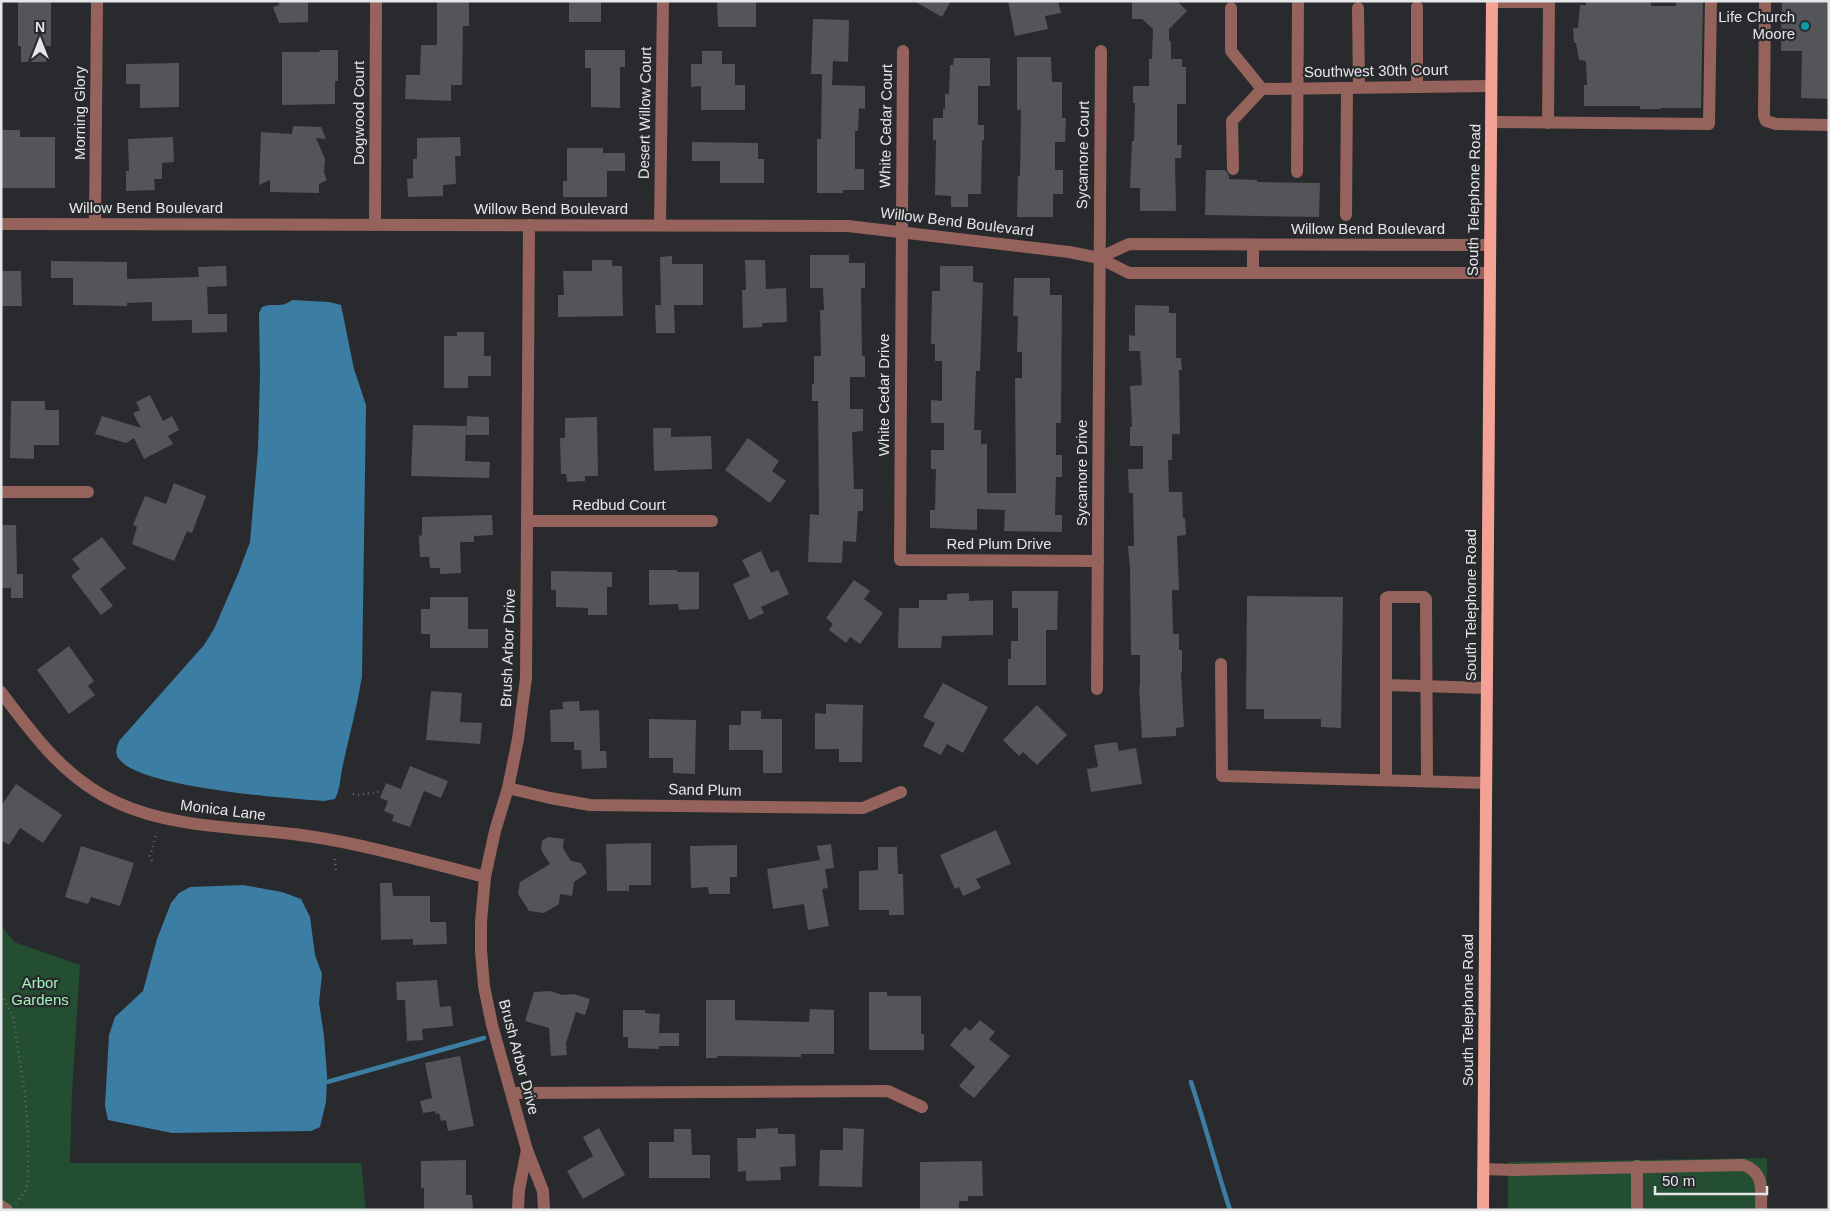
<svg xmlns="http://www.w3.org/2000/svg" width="1830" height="1211" viewBox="0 0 1830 1211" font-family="Helvetica,sans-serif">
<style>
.green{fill:#234e31}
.water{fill:#3c7ea3}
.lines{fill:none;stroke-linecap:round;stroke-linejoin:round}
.stream{stroke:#3c7ea3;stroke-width:4.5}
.building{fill:#535558}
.path{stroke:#67696b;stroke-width:2.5;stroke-dasharray:1 4;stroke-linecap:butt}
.minor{stroke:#95635b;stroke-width:12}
.major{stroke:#f4a295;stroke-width:12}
.culture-dot{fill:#0f9aa8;stroke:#282a2d;stroke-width:2}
.labels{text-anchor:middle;stroke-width:4.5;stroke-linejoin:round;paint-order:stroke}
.poi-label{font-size:15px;fill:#e4e6e7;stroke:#282a2d;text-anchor:end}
.street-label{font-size:15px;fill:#e4e6e7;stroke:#282a2d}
.park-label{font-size:15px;fill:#a0f5b9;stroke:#282a2d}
</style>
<rect width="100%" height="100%" fill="#282a2d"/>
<!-- green -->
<g class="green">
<path d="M1,925L14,942L80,965L72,1093L70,1163H361L366,1210H1Z"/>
<path d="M1767,1158V1210H1508V1162Z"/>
</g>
<!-- water -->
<g class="water">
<path d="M292,300L329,302L341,305L354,369L366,405L362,676C357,707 349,737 342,769C340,780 340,789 335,799L324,801C284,798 141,788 119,759C114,753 117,747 119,741L204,645L214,629L238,574L250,542L258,449L260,375L259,313L262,307C274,302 281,309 292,300Z"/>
<path d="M243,885L282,892L301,899L310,917L315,955L322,974L319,1003L324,1036L327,1075L326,1102L320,1127L311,1131L172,1133L108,1120L105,1106L109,1035L115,1017L143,991L157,939L171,903L179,893L190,887Z"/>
</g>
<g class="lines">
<!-- stream -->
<g class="stream">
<path d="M327,1082L484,1038"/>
<path d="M1191,1082C1205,1124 1216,1167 1230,1210"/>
</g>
</g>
<!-- building -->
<g class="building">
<path d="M279,1H308V22L279,23L273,7L279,5Z"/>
<path d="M437,1H469V26H463L462,85H451V101L405,99L406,75H420L421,45H437Z"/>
<rect x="569" y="1" width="32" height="21"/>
<path d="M717,1H756V27H718Z"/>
<path d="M914,1H951L942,17Z"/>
<path d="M1008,1H1058L1061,13L1045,16L1048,29L1015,36Z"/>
<path d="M1132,1H1177L1187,11L1169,29V40L1171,42V59H1182V67H1186V104H1177V145H1182L1181,158H1175L1176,211H1140V188H1130L1132,141H1134L1135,103H1133V86H1149V59H1152L1153,29L1142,19H1132Z"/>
<path d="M1586,1H1651V6H1676V1H1703L1701,108H1661V109H1640V106H1584V85H1587L1586,61L1579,60L1576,43H1574L1573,28H1578L1580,5H1586Z"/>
<path d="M1782,1H1829V99L1801,98L1802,51H1781Z"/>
<path d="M18,2H51V46H46V62H21V46H18Z"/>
<path d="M813,19L849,20L848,62L833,61L832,85L865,86V109L859,108L858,131H855V169H864V190H843V193H817V139H821L822,74H811Z"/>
<path d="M319,50H338V81H335V104L282,105V52H320Z"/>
<path d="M585,50H625V67H620V108L591,107V68H585Z"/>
<path d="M702,51H722V64H735V85H745V110H701V86L691,87V64H702Z"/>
<path d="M1017,57H1051L1052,82H1062V118H1066L1065,142H1055V170H1063V194H1053V217H1017L1018,176H1020L1021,110H1017Z"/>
<path d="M954,58H990V86H978V125H984V140H982L981,194H968V207H951V196L935,195L936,140H933V118H943V109H945V94H949L950,65H953Z"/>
<path d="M179,63V107L140,108V84H126V64Z"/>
<path d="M293,126L321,127L326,139L316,138L325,159L324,173L327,180L319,184V193L270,192V180L259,185L261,132L292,134Z"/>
<path d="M1,130H20V137H55V188H1Z"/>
<path d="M173,137L174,162L162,163V179H154L155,190L126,191V171H129L128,139Z"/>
<path d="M460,137L461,156H455L456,184L443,185V196L408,197L407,179L413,178V159H417V138Z"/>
<path d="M692,142L758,143V159H764V183H720V161H692Z"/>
<path d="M567,148H603V153H625V171H607V197H563V181H567Z"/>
<path d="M1206,170H1225L1229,176V179L1257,180V182L1320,183L1319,217L1205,215Z"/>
<path d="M810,255H849V263H865V288H861L862,356H865V377H850V409H863V431L852,432L854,489H863V511H858L856,542L843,541L842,563L808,562L810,514L819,515L818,401H812V384H814V356H821L820,310H824L823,288H810Z"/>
<path d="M672,256V264H703V305H674L675,333H656L655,305H661L660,257Z"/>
<path d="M592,260H612V266H622L623,316L558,317V295H564L563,271H592Z"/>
<path d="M745,260H765L766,289L786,288L787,322L762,323V327L743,328L742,290H746Z"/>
<path d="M51,261L127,262V279L199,277L198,267L226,266L227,286L207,287L208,314H227V332L192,333V320L152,321V302L127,303V306L73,305V278H51Z"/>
<path d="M940,266H973V282L983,283L980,371H976L974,430H981V444H987V493H1016L1015,378H1022V352H1017L1018,316H1013L1014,278H1050V295H1062L1061,423H1056V455H1062V477H1056L1055,515H1062V532L1004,531L1005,510L977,509V530L930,528V510H935L936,469H931V450H944V423H931V400L942,401V361H935V344H931L932,291H940Z"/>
<path d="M1,271H21L22,306H1Z"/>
<path d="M1135,305L1169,306V313H1176V358H1181L1182,370H1179L1180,434H1172V460H1168L1169,492H1182L1183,518H1185L1186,535L1177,536L1179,590H1172L1173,634H1179V650H1182V672H1181L1184,727L1176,728V736L1142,738L1139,687H1140V655H1131L1130,570L1128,546H1134L1133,493H1129L1128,469H1143V446H1130V427H1132L1130,386L1142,385L1140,351H1129V335L1135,336Z"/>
<path d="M457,332H484V356H491V376H468V388H444V336H457Z"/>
<path d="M150,395L163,421L172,416L179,430L168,436L173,444L144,459L134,438L126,443L95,434L102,416L141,428L133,413L140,410L136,402Z"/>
<path d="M11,401H45V410H59V445H34V459L10,458Z"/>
<path d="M467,416L489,417V435H466Z"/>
<path d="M597,417L598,476H585V481L567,482L566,474H561L560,438H565V418Z"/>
<path d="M413,425L466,426L465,461L490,462L489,478L411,476Z"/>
<path d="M653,428H671V437L711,436L712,469L654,471Z"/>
<path d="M748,438L779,461L772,471L786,481L770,503L725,470Z"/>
<path d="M174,483L206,496L192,533L187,531L174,561L132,544L137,527L133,525L145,496L166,504Z"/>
<path d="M492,515L493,535L474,536V542H460L461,573L440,574V568H430L429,557H420L419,536L422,535V517Z"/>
<path d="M1,525H16L17,574H23V598H11V588H1Z"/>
<path d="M102,537L126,568L100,589L113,606L101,615L71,576L80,569L72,559Z"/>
<path d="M761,551L771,573L778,570L789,594L761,607L764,613L749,620L733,584L750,576L742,560Z"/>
<path d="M649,570H677V572H699V609L679,610L678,604L649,605Z"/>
<path d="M551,571L612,572V587H607V615H588V608L556,607V590H551Z"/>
<path d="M854,580L870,591L864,599L883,613L860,644L850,637L846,643L829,630L833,624L826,618Z"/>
<path d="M1012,591H1058L1057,630H1046V685H1008V659H1011V641H1018V608H1012Z"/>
<path d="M969,593V601L993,600V635L942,636L941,648H898L899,608H919V600H947V594Z"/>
<path d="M1247,596L1343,597L1341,728L1321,727V719H1264V709H1246Z"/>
<path d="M430,597H468V629H488V648H430V634H421V609H430Z"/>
<path d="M69,646L94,681L88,686L95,695L69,714L37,670Z"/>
<path d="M943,683L988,707L963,753L947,744L941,755L923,746L935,723L923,717Z"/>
<path d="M431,691L462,693L460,722L482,723L480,744L426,740Z"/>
<path d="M579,701L580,711L599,710L600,751H606L607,768L582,769L581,750H574V742H551L550,710L563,709L562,702Z"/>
<path d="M826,704L863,705L862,762H839V749H815V713L826,714Z"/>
<path d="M1037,705L1067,735L1037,765L1023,752L1019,756L1003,740Z"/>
<path d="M741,711H761V719H782V773H763V750H729V725H741Z"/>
<path d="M649,719L696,720L695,774L673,773V758H649Z"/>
<path d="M1117,742L1119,751L1136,748L1142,784L1091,792L1087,769L1098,767L1094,745Z"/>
<path d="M410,766L448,781L441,798L424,791L410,827L392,821L394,815L384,811L388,801L380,798L386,783L401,789Z"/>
<path d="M16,784L62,815L43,843L20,828L9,845L1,840V806Z"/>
<path d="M996,830L1011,864L976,879L981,888L963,896L959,887L955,889L940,855Z"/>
<path d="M548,837L564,839L563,848L571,861L581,863L587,873L574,882L572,896L560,894L559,904L544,913L529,911L518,894L520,882L550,864L541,850L542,841Z"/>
<path d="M651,843V885H629V891H607L606,844Z"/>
<path d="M831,844L834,868L825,869L828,888L822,889L829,926L808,930L804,904L773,909L767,869L820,860L817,846Z"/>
<path d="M737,845V877H730V894H709L708,887L691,888L690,846Z"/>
<path d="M81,846L134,863L120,906L91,897L88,904L65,897Z"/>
<path d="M878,847H897L898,874H903L904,915H889V910H859V871L878,870Z"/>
<path d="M380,883H392L393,896H430V922H446L447,944L413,945V939L381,940Z"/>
<path d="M437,980L440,1007L451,1006L453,1026L422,1029L423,1040L407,1041L405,1000H397L396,982Z"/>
<path d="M550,991L562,995L574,994L590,999L585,1015L576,1012L566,1043L567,1055L551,1056L549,1028L525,1021L534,992Z"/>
<path d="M869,992H887V996H921V1034H924V1050H869Z"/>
<path d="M706,1000H735V1020L809,1022L810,1009L834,1010V1054H801V1057L717,1056V1058H706Z"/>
<path d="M623,1010H645V1013L660,1014L659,1033H679V1046H659V1049L628,1048V1037H623Z"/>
<path d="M980,1020L995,1032L989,1039L1010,1056L974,1098L959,1086L975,1067L950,1045L965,1027L970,1031Z"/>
<path d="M460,1056L474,1126L448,1131L446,1120L441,1121L439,1113L436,1114L435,1111L423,1113L420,1101L432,1098L425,1063Z"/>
<path d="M599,1128L625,1175L583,1199L567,1171L593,1156L583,1137Z"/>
<path d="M778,1128V1134H795L796,1166L780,1167L781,1180L746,1181V1171L738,1172L737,1138H756V1129Z"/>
<path d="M843,1128L864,1129L862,1187L819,1186L820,1150H843Z"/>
<path d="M674,1129H691L692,1155H710V1178H649V1142H674Z"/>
<path d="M466,1160V1195H472L473,1210H424V1188H421V1161Z"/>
<path d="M982,1161L983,1196H968V1201H959V1209L920,1210V1162Z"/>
</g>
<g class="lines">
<!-- path -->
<g class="path">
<path d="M353,794L358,795L383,791"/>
<path d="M335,859L336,872"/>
<path d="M152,861L150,856L157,832"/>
<path d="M1,995L13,1016L25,1095L28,1133V1180L25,1192L16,1203"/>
</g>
<!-- minor -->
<g class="minor">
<path d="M1765,1L1764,116L1766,121L1776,124L1829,125"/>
<path d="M1492,2H1549L1548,123"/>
<path d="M1417,7V87"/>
<path d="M1231,8V51L1262,89"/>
<path d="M1358,8L1359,87"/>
<path d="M903,51L900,560L1098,561"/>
<path d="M1262,89L1491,86"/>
<path d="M1491,122L1709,124L1711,1"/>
<path d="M1233,169L1232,121L1262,89"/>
<path d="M1297,172L1298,1"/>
<path d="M1346,215L1347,88"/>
<path d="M1,224L848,226L1069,252L1099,258L1129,273H1490"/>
<path d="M95,224L97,1"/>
<path d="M375,225L376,1"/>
<path d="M660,225L663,1"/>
<path d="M1253,245V273"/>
<path d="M1099,258L1129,244L1490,245"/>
<path d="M1,492H88"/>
<path d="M527,521H712"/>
<path d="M1221,664L1222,776L1486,783"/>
<path d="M1386,685L1487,688"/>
<path d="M1097,689L1101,51"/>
<path d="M1,692C34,736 66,780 118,803C174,829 247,827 308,836C368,845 426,862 485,877"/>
<path d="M1386,780V598L1388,597H1424L1426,599L1427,781"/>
<path d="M508,788L550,798L590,805L863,808L901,792"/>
<path d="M512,1093L888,1091L922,1107"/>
<path d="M527,1150L492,1025L484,986L481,951V922L485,877L495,831L508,788L518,739L526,678L529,225"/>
<path d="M1483,1169L1515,1170L1743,1165C1765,1172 1761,1190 1761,1210"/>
<path d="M1,1206L7,1210"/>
<path d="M518,1210L519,1190L527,1150L543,1191L544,1210"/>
<path d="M1637,1210V1166"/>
</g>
<!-- major -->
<path class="major" d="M1483,1210L1492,1"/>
</g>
<!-- markers -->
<circle class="culture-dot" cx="1805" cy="26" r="5"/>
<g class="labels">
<!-- poi labels -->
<g class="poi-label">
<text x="1795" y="22">Life Church<tspan x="1795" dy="17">Moore</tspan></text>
</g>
<!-- street labels -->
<g class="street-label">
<text transform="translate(1376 71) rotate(-1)" y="5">Southwest 30th Court</text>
<text transform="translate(80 113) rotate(-90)" y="5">Morning Glory</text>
<text transform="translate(359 113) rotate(-90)" y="5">Dogwood Court</text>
<text transform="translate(645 113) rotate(-89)" y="5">Desert Willow Court</text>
<text transform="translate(886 126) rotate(-89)" y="5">White Cedar Court</text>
<text transform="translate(1083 155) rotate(-89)" y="5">Sycamore Court</text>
<text transform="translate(1474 200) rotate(-89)" y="5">South Telephone Road</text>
<text x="146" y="213">Willow Bend Boulevard</text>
<text x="551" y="214">Willow Bend Boulevard</text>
<text transform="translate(957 222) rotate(7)" y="5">Willow Bend Boulevard</text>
<text x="1368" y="234">Willow Bend Boulevard</text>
<text transform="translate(884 395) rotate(-90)" y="5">White Cedar Drive</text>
<text transform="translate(1082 473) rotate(-90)" y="5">Sycamore Drive</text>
<text x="619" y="510">Redbud Court</text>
<text x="999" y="549">Red Plum Drive</text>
<text transform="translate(1471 605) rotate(-90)" y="5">South Telephone Road</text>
<text transform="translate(508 648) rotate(-88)" y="5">Brush Arbor Drive</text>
<text transform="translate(705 790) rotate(1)" y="5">Sand Plum</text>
<text transform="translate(223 810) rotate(7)" y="5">Monica Lane</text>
<text transform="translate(1468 1010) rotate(-90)" y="5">South Telephone Road</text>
<text transform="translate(519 1057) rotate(75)" y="5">Brush Arbor Drive</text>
</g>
<!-- park labels -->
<g class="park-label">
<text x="40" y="988">Arbor<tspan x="40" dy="17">Gardens</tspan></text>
</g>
</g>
<!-- border -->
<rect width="1830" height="1211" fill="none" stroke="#e4e6e7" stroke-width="5"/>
<!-- north arrow -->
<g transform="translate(40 40)" stroke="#282a2d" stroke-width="4" paint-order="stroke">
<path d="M0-4L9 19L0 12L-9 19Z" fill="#e4e6e7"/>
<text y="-8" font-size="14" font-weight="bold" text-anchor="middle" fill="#e4e6e7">N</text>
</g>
<!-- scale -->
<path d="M1655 1186v8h112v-8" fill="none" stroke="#e4e6e7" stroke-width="2.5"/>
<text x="1662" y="1186" font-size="15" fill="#e4e6e7" stroke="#282a2d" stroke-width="4" paint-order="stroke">50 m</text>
</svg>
